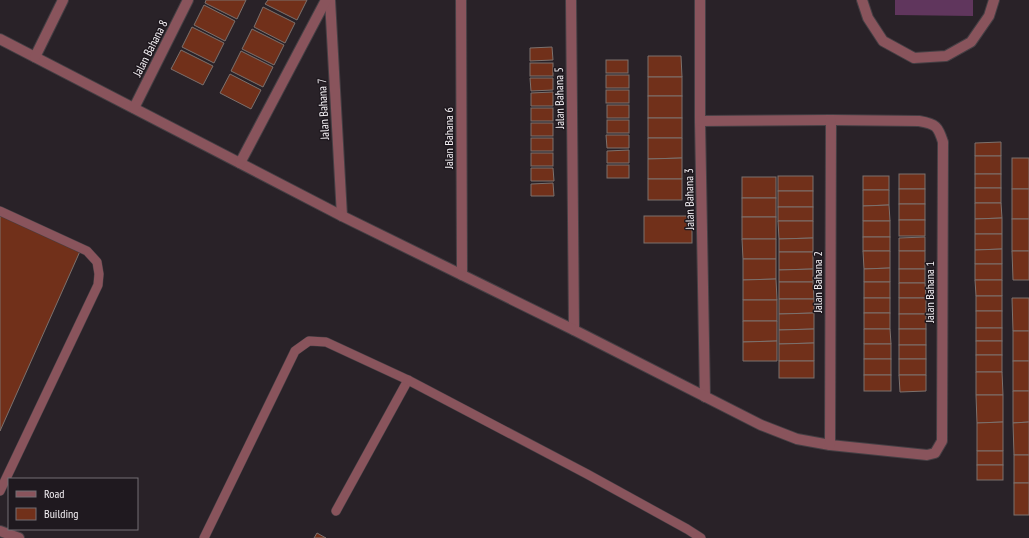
<svg xmlns="http://www.w3.org/2000/svg" width="1029" height="538" font-family="'PT Sans Narrow',sans-serif">
  <style>
    .green { fill: #60365d }
    .building { fill: #71301a; stroke: #7c716d }
    .lines { fill: none; stroke-linecap: round; stroke-linejoin: round }
    .service-casing { stroke: #453f44; stroke-width: 10 }
    .minor-casing { stroke: #453f44; stroke-width: 12 }
    .service { stroke: #89545c; stroke-width: 9 }
    .minor { stroke: #89545c; stroke-width: 10 }
    .labels { text-anchor: middle; dominant-baseline: central; stroke-width: 3; stroke-linejoin: round; paint-order: stroke }
    .street-label { font-size: 12px; fill: #f3eff3; stroke: #1f191f }
  </style>
  <rect width="100%" height="100%" fill="#292228"/>
  <!-- green -->
  <polygon class="green" points="895,0 973,0 973,16 895,15"/>
  <!-- building -->
  <g class="building">
    <polygon points="206,0 246,0 237,19 205,3"/>
    <polygon points="268,0 307,0 297,20 265,4"/>
    <polygon points="204,5 235,21 225,41 194,25"/>
    <polygon points="263,7 295,23 285,43 254,27"/>
    <polygon points="192,27 224,43 214,63 182,47"/>
    <polygon points="252,29 284,45 274,65 242,49"/>
    <polygon points="552,47 553,60 530,61 530,48"/>
    <polygon points="181,50 213,66 203,85 171,69"/>
    <polygon points="241,51 273,67 263,87 231,71"/>
    <polygon points="648,56 681,56 682,77 648,77"/>
    <rect x="606" y="60" width="22" height="13"/>
    <rect x="530" y="63" width="23" height="13"/>
    <polygon points="230,74 261,90 251,109 220,93"/>
    <rect x="606" y="75" width="23" height="13"/>
    <rect x="648" y="77" width="34" height="19"/>
    <polygon points="530,78 553,78 553,90 531,91"/>
    <rect x="606" y="90" width="23" height="13"/>
    <polygon points="553,92 553,106 531,106 531,93"/>
    <rect x="648" y="96" width="34" height="22"/>
    <rect x="607" y="105" width="22" height="13"/>
    <rect x="531" y="108" width="22" height="13"/>
    <rect x="648" y="118" width="34" height="20"/>
    <rect x="607" y="120" width="22" height="13"/>
    <rect x="531" y="123" width="22" height="13"/>
    <polygon points="606,135 629,135 629,148 607,148"/>
    <rect x="531" y="138" width="22" height="13"/>
    <polygon points="648,138 682,138 682,158 648,159"/>
    <polygon points="1001,142 1001,156 975,156 975,143"/>
    <polygon points="629,150 629,163 607,163 607,151"/>
    <rect x="531" y="153" width="22" height="13"/>
    <rect x="975" y="156" width="26" height="18"/>
    <polygon points="682,158 682,179 648,179 648,159"/>
    <rect x="1012" y="158" width="17" height="31"/>
    <rect x="607" y="165" width="22" height="13"/>
    <polygon points="531,168 553,168 554,181 531,181"/>
    <rect x="899" y="174" width="26" height="15"/>
    <rect x="975" y="174" width="26" height="14"/>
    <rect x="778" y="176" width="35" height="15"/>
    <rect x="863" y="176" width="26" height="14"/>
    <rect x="742" y="177" width="34" height="21"/>
    <rect x="648" y="179" width="34" height="21"/>
    <polygon points="553,183 554,196 531,196 531,184"/>
    <rect x="975" y="188" width="26" height="15"/>
    <rect x="899" y="189" width="26" height="15"/>
    <rect x="1012" y="189" width="17" height="30"/>
    <polygon points="863,190 889,190 889,205 863,206"/>
    <rect x="778" y="191" width="35" height="16"/>
    <rect x="742" y="198" width="34" height="19"/>
    <polygon points="975,203 1001,203 1002,218 975,219"/>
    <rect x="899" y="204" width="26" height="16"/>
    <polygon points="889,205 890,221 863,221 863,206"/>
    <rect x="778" y="207" width="35" height="14"/>
    <polygon points="0,212 81,249 0,431"/>
    <rect x="644" y="216" width="48" height="27"/>
    <rect x="742" y="217" width="34" height="22"/>
    <polygon points="1002,218 1002,234 975,234 975,219"/>
    <rect x="1012" y="219" width="17" height="32"/>
    <rect x="899" y="220" width="26" height="16"/>
    <polygon points="778,221 813,221 813,238 779,239"/>
    <rect x="863" y="221" width="27" height="16"/>
    <polygon points="975,234 1002,234 1002,249 975,250"/>
    <rect x="863" y="237" width="27" height="14"/>
    <polygon points="925,237 925,251 899,251 899,238"/>
    <polygon points="813,238 813,252 779,252 779,239"/>
    <polygon points="742,239 776,239 776,259 743,259"/>
    <polygon points="1002,249 1002,264 975,264 975,250"/>
    <polygon points="863,251 890,251 890,268 864,269"/>
    <rect x="899" y="251" width="26" height="18"/>
    <polygon points="1012,251 1029,251 1029,280 1013,280"/>
    <polygon points="779,252 813,252 813,269 779,270"/>
    <polygon points="743,259 776,259 776,279 743,280"/>
    <rect x="975" y="264" width="27" height="16"/>
    <polygon points="890,268 890,282 864,282 864,269"/>
    <polygon points="813,269 813,282 779,282 779,270"/>
    <rect x="899" y="269" width="26" height="14"/>
    <polygon points="776,279 777,300 743,300 743,280"/>
    <polygon points="975,280 1002,280 1002,296 976,296"/>
    <polygon points="779,282 813,282 814,299 779,299"/>
    <rect x="864" y="282" width="26" height="16"/>
    <polygon points="899,283 925,283 926,298 899,298"/>
    <rect x="976" y="296" width="26" height="15"/>
    <rect x="864" y="298" width="26" height="15"/>
    <rect x="899" y="298" width="27" height="16"/>
    <polygon points="1012,298 1029,298 1029,331 1013,331"/>
    <polygon points="779,299 814,299 814,313 779,314"/>
    <rect x="743" y="300" width="34" height="21"/>
    <rect x="976" y="311" width="26" height="17"/>
    <polygon points="814,313 814,329 779,330 779,314"/>
    <rect x="864" y="313" width="26" height="16"/>
    <rect x="899" y="314" width="27" height="15"/>
    <polygon points="743,321 777,321 777,341 743,342"/>
    <rect x="976" y="328" width="26" height="13"/>
    <polygon points="814,329 814,343 779,344 779,330"/>
    <polygon points="864,329 890,329 891,344 864,344"/>
    <rect x="899" y="329" width="27" height="16"/>
    <rect x="1013" y="331" width="16" height="30"/>
    <polygon points="777,341 777,361 743,361 743,342"/>
    <rect x="976" y="341" width="26" height="14"/>
    <polygon points="814,343 814,361 779,361 779,344"/>
    <rect x="864" y="344" width="27" height="15"/>
    <rect x="899" y="345" width="27" height="14"/>
    <rect x="976" y="355" width="26" height="17"/>
    <rect x="864" y="359" width="27" height="16"/>
    <rect x="899" y="359" width="27" height="16"/>
    <rect x="779" y="361" width="35" height="17"/>
    <rect x="1013" y="361" width="16" height="30"/>
    <polygon points="976,372 1002,372 1003,395 976,395"/>
    <rect x="864" y="375" width="27" height="16"/>
    <polygon points="899,375 926,375 926,391 900,392"/>
    <polygon points="1013,391 1029,391 1029,422 1013,423"/>
    <polygon points="976,395 1003,395 1003,422 977,423"/>
    <polygon points="1003,422 1003,451 977,451 977,423"/>
    <polygon points="1029,422 1029,455 1014,455 1013,423"/>
    <rect x="977" y="451" width="26" height="14"/>
    <rect x="1014" y="455" width="15" height="28"/>
    <rect x="977" y="465" width="26" height="15"/>
    <rect x="1014" y="483" width="15" height="32"/>
    <polygon points="317,533 326,538 314,538"/>
  </g>
  <g class="lines">
    <!-- service casing -->
    <g class="service-casing">
      <g id="service">
        <polyline points="0,211 87,251 97,262 99,274 98,285 0,491"/>
        <polyline points="336,511 408,380"/>
        <polyline points="204,538 295,351 309,341 326,342 408,380 587,474 687,529 701,538"/>
      </g>
    </g>
    <!-- minor casing -->
    <g class="minor-casing">
      <g id="minor">
        <polyline points="330,0 342,216"/>
        <polyline points="461,0 462,275"/>
        <polyline points="571,0 574,330"/>
        <polyline points="700,0 700,121 705,397"/>
        <polyline points="862,0 868,18 883,41 914,58 946,56 971,42 989,16 994,0"/>
        <path d="M0,39L342,216L574,330L761,425L797,439L830,445L927,455L935,453L942,441L943,142C938,126 936,124 919,121L831,120L700,121"/>
        <polyline points="35,57 63,0"/>
        <polyline points="134,108 188,0"/>
        <polyline points="240,163 326,0"/>
        <polyline points="830,445 831,120"/>
        <polyline points="0,531 19,538"/>
      </g>
    </g>
    <!-- service -->
    <use href="#service" class="service"/>
    <!-- minor -->
    <use href="#minor" class="minor"/>
  </g>
  <g class="labels">
    <!-- street labels -->
    <g class="street-label">
      <text transform="translate(150 48) rotate(-63)">Jalan Bahana 8</text>
      <text transform="translate(559 98) rotate(-91)">Jalan Bahana 5</text>
      <text transform="translate(323 109) rotate(-93)">Jalan Bahana 7</text>
      <text transform="translate(448 138) rotate(-90)">Jalan Bahana 6</text>
      <text transform="translate(689 199) rotate(-91)">Jalan Bahana 3</text>
      <text transform="translate(817 282) rotate(-90)">Jalan Bahana 2</text>
      <text transform="translate(929 292) rotate(-90)">Jalan Bahana 1</text>
    </g>
  </g>
  <!-- legend -->
  <rect x="8" y="478" width="130" height="52" fill="#1f191f" stroke="#746f74"/>
  <rect x="16" y="491" width="20" height="6" fill="#89545c" stroke="#746f74"/>
  <text x="44" y="498" font-size="12" fill="#f3eff3">Road</text>
  <rect x="16" y="508" width="20" height="12" fill="#71301a" stroke="#746f74"/>
  <text x="44" y="518" font-size="12" fill="#f3eff3">Building</text>
</svg>
